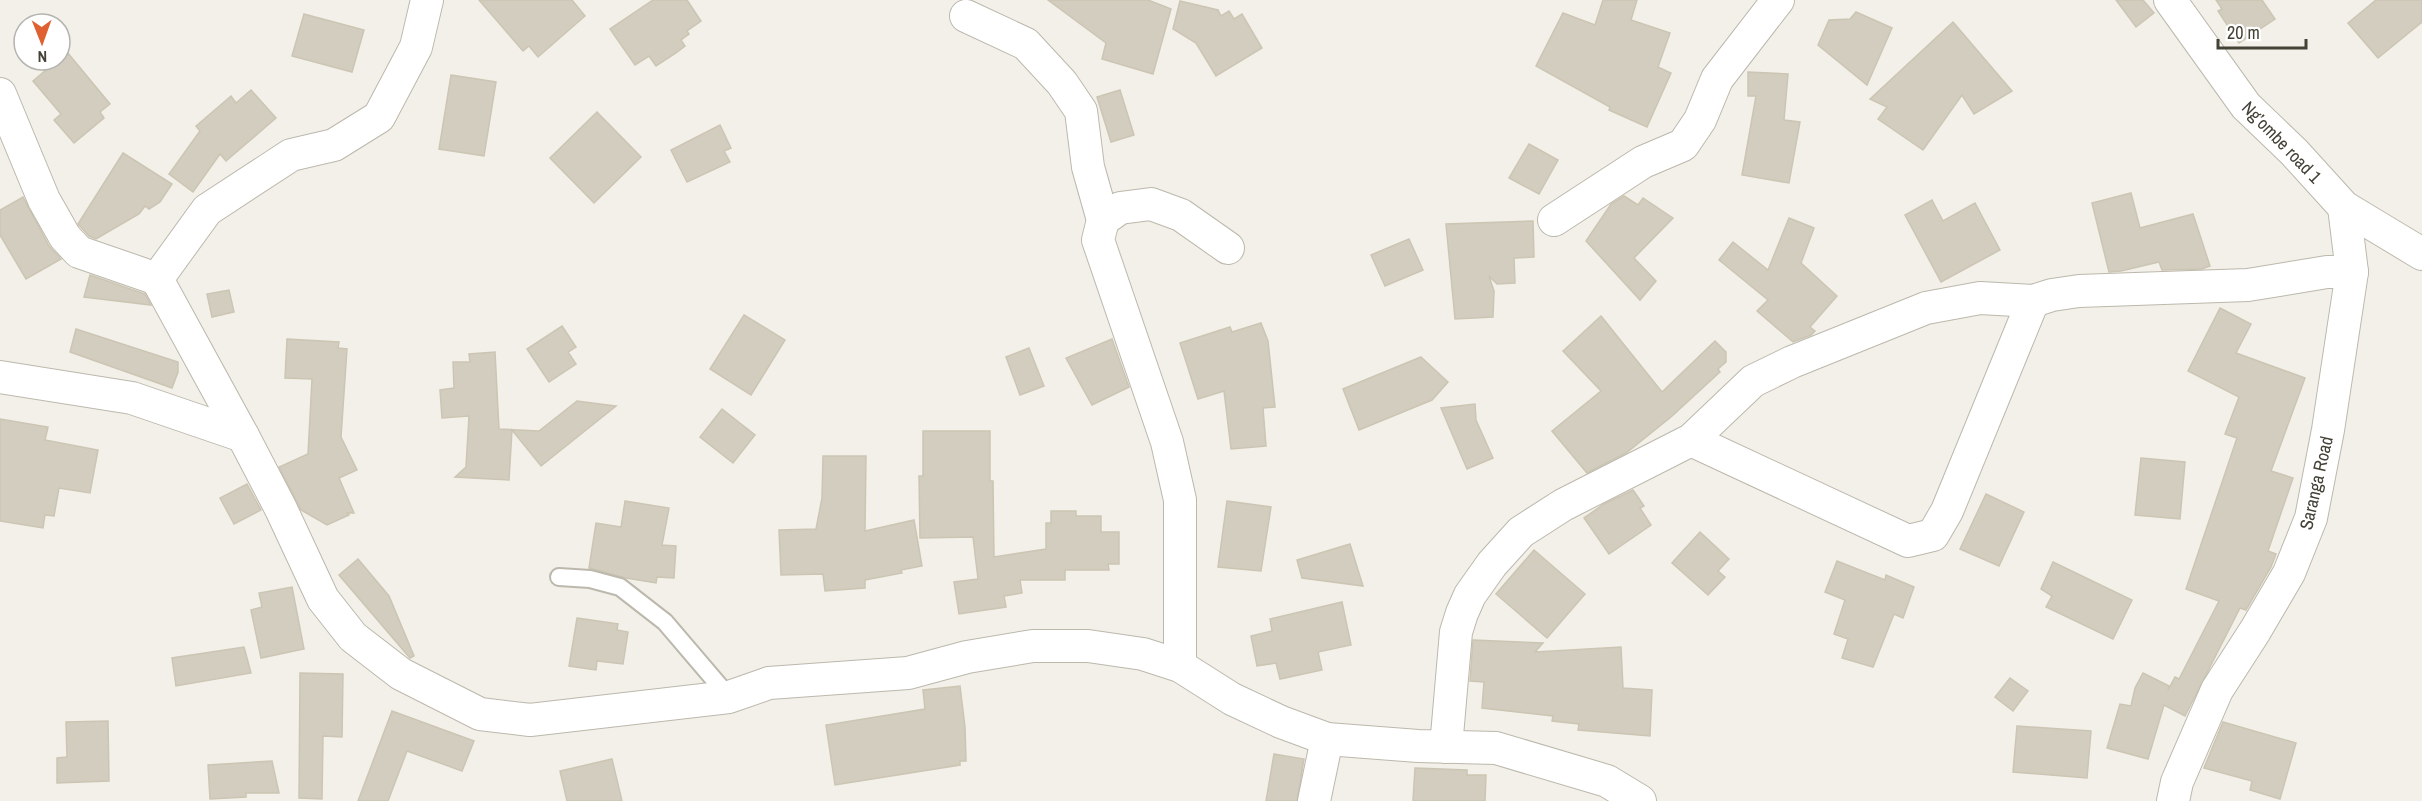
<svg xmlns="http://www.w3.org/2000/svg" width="2422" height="801" font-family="'Archivo Narrow',sans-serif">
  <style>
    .building { fill: #d2cdbf; stroke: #ccc5b3; stroke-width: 1.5 }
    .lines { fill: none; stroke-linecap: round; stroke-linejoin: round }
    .lane-casing { stroke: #bcb8ac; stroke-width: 20 }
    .street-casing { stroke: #bcb8ac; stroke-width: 34 }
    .lane { stroke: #fff; stroke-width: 16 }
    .street { stroke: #fff; stroke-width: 32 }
    .labels { text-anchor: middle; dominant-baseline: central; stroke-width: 4.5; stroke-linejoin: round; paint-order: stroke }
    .street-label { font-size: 18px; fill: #444137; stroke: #fff }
  </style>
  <rect width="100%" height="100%" fill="#f2f0e8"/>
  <!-- building -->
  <g class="building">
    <polygon points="479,0 572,0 585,16 538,57 529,46 523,51"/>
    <polygon points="653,0 687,0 701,21 687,31 689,34 681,40 685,46 676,53 656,66 649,56 635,65 610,29"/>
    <polygon points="1048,0 1148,0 1171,9 1153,74 1102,59 1106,43"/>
    <polygon points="1603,0 1637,0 1631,20 1670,33 1658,67 1671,73 1647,127 1609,110 1610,107 1536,66 1563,13 1595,25"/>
    <polygon points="2116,0 2143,0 2154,13 2136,27"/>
    <polygon points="2216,0 2262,0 2275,19 2239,43 2218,11 2222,9"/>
    <polygon points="2376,0 2422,0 2422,22 2378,58 2348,23"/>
    <polygon points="1180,1 1218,10 1221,16 1229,11 1234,19 1242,14 1262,48 1216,76 1196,43 1173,29"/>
    <polygon points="1856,12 1892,28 1867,85 1818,45 1829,20 1850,19"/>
    <polygon points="304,14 364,30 352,72 292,56"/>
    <polygon points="1953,22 2012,91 1974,114 1962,95 1923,150 1878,119 1887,107 1870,99"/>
    <polygon points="67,52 110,104 100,112 104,118 74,143 54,120 61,114 33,81"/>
    <polygon points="1748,72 1788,74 1784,120 1800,122 1789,183 1742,175 1756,96 1748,96"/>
    <polygon points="451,75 496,82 484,156 439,149"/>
    <polygon points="251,90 276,118 226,161 220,154 193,192 169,174 200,131 196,126 231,96 236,103"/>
    <polygon points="1120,90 1134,135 1111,142 1097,97"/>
    <polygon points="597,112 641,157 594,203 550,158"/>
    <polygon points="720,125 731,148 724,151 730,162 687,182 671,150"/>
    <polygon points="1529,144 1558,160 1539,194 1509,178"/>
    <polygon points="123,153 172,184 160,202 149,209 145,206 139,214 96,239 89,236 78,224"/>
    <polygon points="2131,193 2140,228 2193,214 2210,266 2202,269 2162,270 2159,262 2121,271 2109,272 2092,203"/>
    <polygon points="1624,196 1638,205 1643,198 1673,218 1634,258 1656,281 1640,300 1586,241 1611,204"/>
    <polygon points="23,197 49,246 61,259 26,279 0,235 0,210"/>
    <polygon points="1932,200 1943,221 1975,203 2000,250 1941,282 1905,215"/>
    <polygon points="1789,218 1814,228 1801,263 1837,296 1810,327 1815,331 1811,335 1793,342 1757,311 1768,300 1719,260 1733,242 1768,270"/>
    <polygon points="1533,221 1534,257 1514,258 1515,283 1497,284 1489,276 1494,291 1493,317 1455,319 1446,224"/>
    <polygon points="1409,239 1423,270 1385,286 1371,255"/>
    <polygon points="90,275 145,294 151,305 84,297"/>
    <polygon points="229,290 234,312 212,317 207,294"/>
    <polygon points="2220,308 2251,324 2236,353 2305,378 2271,471 2293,478 2268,551 2276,554 2271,567 2246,610 2240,608 2185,716 2164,705 2148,759 2107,748 2120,704 2131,706 2135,688 2143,673 2169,686 2168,690 2175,677 2179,679 2219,601 2186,589 2237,438 2225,434 2239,397 2188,371"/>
    <polygon points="744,315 785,340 751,395 710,369"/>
    <polygon points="1601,316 1662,392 1715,341 1726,352 1726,362 1718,369 1720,372 1671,417 1626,453 1587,473 1552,431 1601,391 1563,351"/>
    <polygon points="1261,323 1268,341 1275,407 1263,408 1266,446 1231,449 1224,391 1198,399 1180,343 1230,327 1232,332"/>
    <polygon points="562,326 576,347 568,352 576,364 549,382 527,349"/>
    <polygon points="76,329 178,362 178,372 172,388 70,352"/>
    <polygon points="287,339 339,342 338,348 347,349 341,437 357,470 339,478 354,513 347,513 349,515 327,525 301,510 279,467 308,454 312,379 285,378"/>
    <polygon points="1112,339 1129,387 1092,405 1066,358"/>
    <polygon points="1029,348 1044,386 1020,395 1006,357"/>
    <polygon points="495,352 499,429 539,431 577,401 616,406 541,466 512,430 509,480 455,477 466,467 469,416 442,418 440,390 454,388 453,362 470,362 469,354"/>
    <polygon points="1421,357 1448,382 1432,400 1359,430 1343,389"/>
    <polygon points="1475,404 1476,420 1493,458 1467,469 1441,408"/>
    <polygon points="722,409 755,435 733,463 700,437"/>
    <polygon points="0,419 48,427 45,440 98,450 90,493 59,488 54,516 45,515 43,528 0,521"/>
    <polygon points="923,431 990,431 990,481 993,481 994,557 1046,549 1046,523 1051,523 1051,511 1076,511 1076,516 1101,516 1101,532 1119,532 1119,564 1108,564 1109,570 1065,570 1065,580 1020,580 1022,593 1004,596 1006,607 959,614 954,582 978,579 973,537 920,538 919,476 923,476"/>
    <polygon points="823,456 866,456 865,531 914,520 922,566 901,570 902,573 865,580 865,588 825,591 823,574 781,575 779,530 816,529 822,498"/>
    <polygon points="2141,458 2185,462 2180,519 2135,515"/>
    <polygon points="247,484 261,510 234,524 220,498"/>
    <polygon points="1633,490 1644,506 1640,508 1651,525 1609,554 1584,518 1604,504"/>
    <polygon points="1986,494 2024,512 1999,566 1960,549"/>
    <polygon points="625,501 669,508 662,545 676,546 674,578 657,577 656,583 626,578 589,568 596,523 621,527"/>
    <polygon points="1227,501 1271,507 1261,571 1218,567"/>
    <polygon points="1700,532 1729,559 1718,571 1725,577 1708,595 1672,563"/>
    <polygon points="1350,544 1363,586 1302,578 1297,560"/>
    <polygon points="1534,550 1585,594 1547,638 1496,594"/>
    <polygon points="358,559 389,596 414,656 410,658 339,575"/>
    <polygon points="1837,561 1885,580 1886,575 1914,587 1903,618 1894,614 1873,667 1842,658 1848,639 1834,634 1845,600 1825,592"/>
    <polygon points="2053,562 2132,600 2113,639 2046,607 2052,596 2041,589"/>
    <polygon points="292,587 304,649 261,658 251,610 262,607 259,593"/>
    <polygon points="1342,602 1351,645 1318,652 1322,670 1280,679 1276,663 1257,666 1251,636 1272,631 1270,619"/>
    <polygon points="577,618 618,624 617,630 628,632 623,664 597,661 596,670 569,666"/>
    <polygon points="1473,640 1543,643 1535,652 1621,647 1623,688 1652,690 1650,736 1578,730 1579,724 1552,721 1553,716 1482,708 1484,682 1470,681"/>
    <polygon points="244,647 251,673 176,686 172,658"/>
    <polygon points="300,673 343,674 342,737 323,736 322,799 299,798"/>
    <polygon points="2010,678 2028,691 2013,711 1995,697"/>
    <polygon points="960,686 965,727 966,761 960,761 960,765 835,785 826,725 925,709 923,690"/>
    <polygon points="392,711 474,741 462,771 407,751 388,801 358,801"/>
    <polygon points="108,721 109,781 57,783 57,758 67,757 66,722"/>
    <polygon points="2223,722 2296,743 2280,799 2250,790 2252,781 2204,768"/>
    <polygon points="2017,726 2091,731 2087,778 2013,772"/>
    <polygon points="1274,754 1304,759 1297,801 1266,801"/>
    <polygon points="612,759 622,801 567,801 560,771"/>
    <polygon points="272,761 279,793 246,793 246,797 210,799 208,765"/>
    <polygon points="1415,768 1467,770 1467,775 1486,775 1485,801 1413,801"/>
  </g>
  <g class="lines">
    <!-- lane casing -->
    <g class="lane-casing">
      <polyline id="lane" points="559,577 590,579 620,587 665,622 729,697"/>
    </g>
    <!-- street casing -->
    <g class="street-casing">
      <g id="street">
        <polyline points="427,0 416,47 379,117 334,145 291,155 207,210 157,279 243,436 281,509 323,599 353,637 401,674 480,714 530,720 729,697 769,683 908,673 967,657 1033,646 1088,646 1143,654 1180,666 1232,699 1281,722 1327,739 1418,746 1496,748 1607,781 1640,801"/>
        <polyline points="2170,0 2246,106 2294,152 2344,207 2422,254"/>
        <polyline points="966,16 1026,44 1062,83 1081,111 1088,167 1103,220"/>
        <polyline points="0,94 44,200 65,237 79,252 157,279"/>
        <polyline points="1554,220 1643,162 1683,145 1700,120 1717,79 1778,0"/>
        <polyline points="0,377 132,398 243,436"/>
        <polyline points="1691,440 1908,541 1933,535 1947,511 2033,301 2052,295 2079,291 2248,285 2327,272 2352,272"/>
        <polyline points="1180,666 1180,500 1167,442 1098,240 1103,220 1120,208 1151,204 1181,215 1228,248"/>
        <polyline points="1446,747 1456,632 1462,613 1470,595 1492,564 1521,532 1563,505 1691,440 1753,381 1792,362 1926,308 1980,298 2033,301"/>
        <polyline points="1314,801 1327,739"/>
        <polyline points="2173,801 2177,782 2217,690 2255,631 2289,573 2311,518 2328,430 2352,272 2344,207"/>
      </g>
    </g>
    <!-- lane -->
    <use href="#lane" class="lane"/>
    <!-- street -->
    <use href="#street" class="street"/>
  </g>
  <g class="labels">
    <!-- street labels -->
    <g class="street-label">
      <text transform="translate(2282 142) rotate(46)">Ng’ombe road 1</text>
      <text transform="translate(2316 483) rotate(-77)">Saranga Road</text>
    </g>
  </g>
  <!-- north arrow -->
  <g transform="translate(42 42) rotate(179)"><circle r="28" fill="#ffffff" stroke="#b4b3af" stroke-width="1.5"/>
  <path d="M0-4.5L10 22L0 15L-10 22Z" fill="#df6031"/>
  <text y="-9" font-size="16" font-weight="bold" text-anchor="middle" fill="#444137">N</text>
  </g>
  <!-- scale -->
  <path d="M2218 39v9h88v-9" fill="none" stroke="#444137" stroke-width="3"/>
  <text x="2227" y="39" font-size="18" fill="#444137" stroke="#ffffff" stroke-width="4.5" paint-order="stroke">20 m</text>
</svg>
